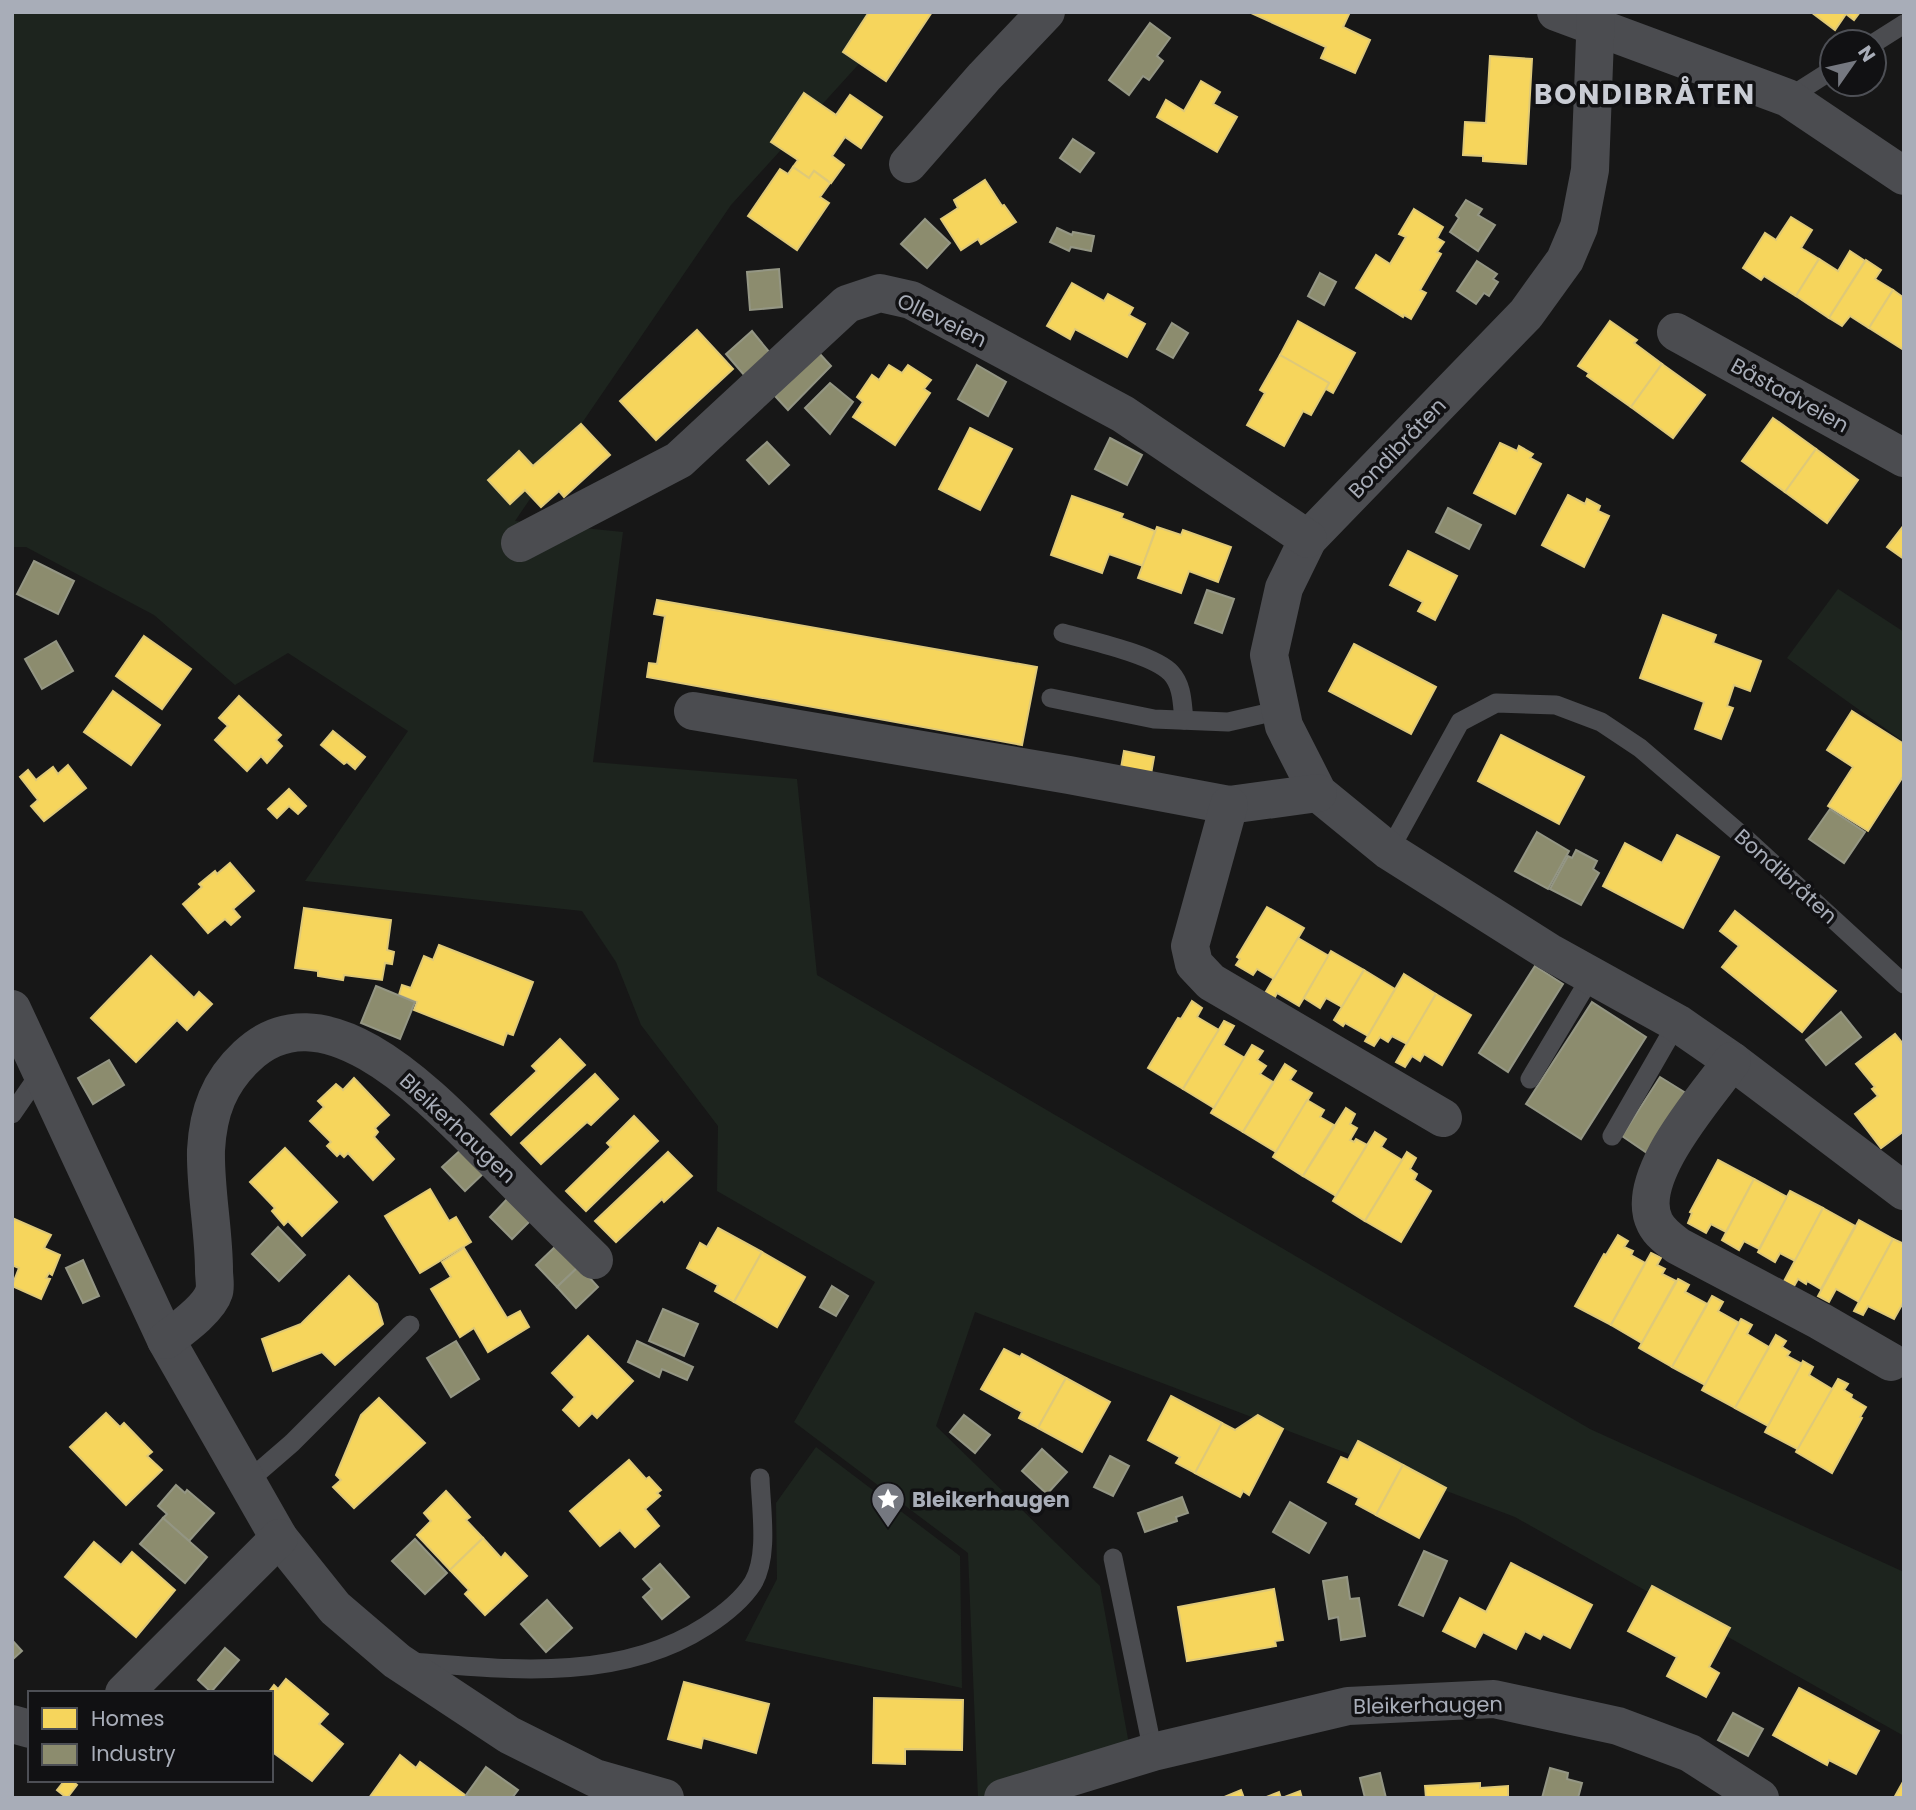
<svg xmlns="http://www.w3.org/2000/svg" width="1916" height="1810" font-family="Poppins,sans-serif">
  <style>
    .green { fill: #1d241e }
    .homes { fill: #f6d55c; stroke: #dfc978; stroke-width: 2 }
    .industry { fill: #8c8c6e; stroke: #949684; stroke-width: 2 }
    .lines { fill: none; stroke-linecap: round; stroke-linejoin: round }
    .service { stroke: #4b4c50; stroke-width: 19 }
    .minor { stroke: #4b4c50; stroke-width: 38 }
    .labels { text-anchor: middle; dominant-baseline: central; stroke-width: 7; stroke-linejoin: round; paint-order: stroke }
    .street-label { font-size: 21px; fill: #a8adb8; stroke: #111113 }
    .poi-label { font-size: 21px; font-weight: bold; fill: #a8adb8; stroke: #111113; text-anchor: start }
    .district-label { font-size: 28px; font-weight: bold; letter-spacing: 2px; fill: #c9ccd4; stroke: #111113 }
  </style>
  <rect width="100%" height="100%" fill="#171717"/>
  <!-- green -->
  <g class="green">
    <polygon points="12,12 906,12 731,205 515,521 623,532 593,762 797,779 817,975 1590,1429 1904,1572 1904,1736 1515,1517 975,1312 936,1426 1100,1586 1131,1755 985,1798 978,1798 968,1553 794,1422 875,1282 717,1191 718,1126 641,1025 616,962 582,911 305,881 408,731 288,653 235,685 154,615 26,547 12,547"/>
    <polygon points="1838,589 1904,632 1904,742 1787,658"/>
    <polygon points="816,1447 960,1556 962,1688 745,1641 777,1579 776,1503"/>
  </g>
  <!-- homes -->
  <g class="homes">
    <polygon points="869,12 932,12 886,81 843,52"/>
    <polygon points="1249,12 1350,12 1343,27 1370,40 1355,73 1321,58 1326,47"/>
    <polygon points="1811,12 1860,12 1854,20 1846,14 1835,30"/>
    <polygon points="1490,56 1532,59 1526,164 1483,161 1483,156 1463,155 1465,122 1486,123"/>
    <polygon points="1201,81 1220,92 1213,104 1237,117 1217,152 1157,117 1166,100 1184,111"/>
    <polygon points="804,93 836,115 850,95 882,117 861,148 845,137 832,156 844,165 831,183 814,171 809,178 793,167 798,160 771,142"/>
    <polygon points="793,167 809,178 814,171 830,183 820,197 829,203 797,250 748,216 780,169 788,174"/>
    <polygon points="985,180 1002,206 1004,205 1016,222 981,244 978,239 961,250 941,219 958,208 954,200"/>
    <polygon points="1414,209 1443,227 1437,238 1444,242 1437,252 1441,254 1420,290 1426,293 1411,319 1404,315 1403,317 1356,288 1376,255 1390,264 1406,237 1399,234"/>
    <polygon points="1791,217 1812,230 1801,248 1819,259 1796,296 1764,276 1761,280 1743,268 1765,233 1776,240"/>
    <polygon points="1850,251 1865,261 1829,318 1796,296 1819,259 1838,271"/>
    <polygon points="1866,260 1881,270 1875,279 1893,290 1869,328 1850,316 1842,326 1829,318"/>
    <polygon points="1072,283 1104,301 1108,294 1133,308 1129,315 1145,324 1127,357 1075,329 1070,339 1047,326"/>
    <polygon points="1893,290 1904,298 1904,346 1902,349 1869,328"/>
    <polygon points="1298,321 1355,353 1333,393 1326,389 1329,383 1280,355"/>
    <polygon points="1610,321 1637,340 1634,343 1662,364 1631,407 1587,376 1589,373 1578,366"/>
    <polygon points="697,330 733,369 656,440 620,401"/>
    <polygon points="1280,355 1329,383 1311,415 1303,411 1284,446 1247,425 1265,393 1260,390"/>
    <polygon points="1662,364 1705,395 1673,438 1631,407"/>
    <polygon points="889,365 902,373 908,365 931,380 924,389 930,393 895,445 853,417 863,402 857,397 872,375 879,380"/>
    <polygon points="1773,418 1816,449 1785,492 1742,461"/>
    <polygon points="581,424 610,455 564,497 559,491 541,507 525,490 510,504 488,480 519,451 533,466"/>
    <polygon points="970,428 1012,449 980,510 939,489"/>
    <polygon points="1500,443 1517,451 1519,446 1533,454 1530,458 1541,464 1515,514 1474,493"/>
    <polygon points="1816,449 1858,480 1827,523 1785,492"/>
    <polygon points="1568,495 1585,504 1587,499 1600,506 1598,511 1609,516 1584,567 1542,545"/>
    <polygon points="1072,496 1123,514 1121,518 1155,531 1143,566 1109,554 1102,573 1051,555"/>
    <polygon points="1904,525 1904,559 1887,547"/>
    <polygon points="1157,527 1181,535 1183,530 1231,547 1218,582 1189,571 1181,593 1138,578"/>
    <polygon points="1408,551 1457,576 1435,620 1418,611 1423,602 1390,585"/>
    <polygon points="657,600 1037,667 1022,745 647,677 649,663 657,664 665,616 654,614"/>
    <polygon points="1663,615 1716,635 1713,643 1761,661 1750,691 1734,685 1727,706 1733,708 1721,739 1695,729 1704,702 1640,678"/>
    <polygon points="144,636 191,669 162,709 116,676"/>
    <polygon points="1354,644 1436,687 1411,734 1329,691"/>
    <polygon points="113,691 160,725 131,765 84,732"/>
    <polygon points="239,696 281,735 276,740 282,746 267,763 261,756 247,771 215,740 228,726 219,718"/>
    <polygon points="1852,711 1904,744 1904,775 1868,831 1828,806 1853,767 1827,750"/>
    <polygon points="333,731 365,757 355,769 347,762 344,764 321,745"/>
    <polygon points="1501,735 1584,777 1559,824 1478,781"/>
    <polygon points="1124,751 1154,757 1151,774 1121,768"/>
    <polygon points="68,765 86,788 44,821 31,806 38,800 20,777 28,770 36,780 53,767 58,774"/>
    <polygon points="289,789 306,806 298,814 289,806 277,818 268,809"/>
    <polygon points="1677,835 1719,857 1683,928 1603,886 1625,843 1662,863"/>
    <polygon points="230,863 254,891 233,909 240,917 231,925 225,919 208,933 183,904 202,887 199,884 215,871 217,874"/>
    <polygon points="1267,907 1304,928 1274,979 1257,969 1253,975 1236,965 1240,959 1237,957"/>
    <polygon points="304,908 391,920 387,950 394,952 392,964 385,963 382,980 344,975 343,980 318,976 318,971 295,968"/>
    <polygon points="1735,911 1836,991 1802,1032 1722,967 1739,946 1720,931"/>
    <polygon points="1298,938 1329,956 1299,1006 1277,993 1272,1003 1262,998"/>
    <polygon points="439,945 533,982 513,1035 507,1033 503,1045 414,1010 417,1002 399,995 402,985 411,988 424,956 433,960"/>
    <polygon points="1331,951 1364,970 1342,1007 1326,998 1320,1008 1304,998"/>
    <polygon points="151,956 194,998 199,992 212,1004 187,1030 177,1020 136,1062 91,1018"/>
    <polygon points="1364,970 1395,989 1368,1036 1345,1023 1343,1026 1334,1020"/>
    <polygon points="1404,974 1436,994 1407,1044 1392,1036 1388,1042 1380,1037 1374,1046 1365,1041"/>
    <polygon points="1436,994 1471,1015 1442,1065 1424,1054 1420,1061 1412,1056 1405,1067 1396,1062"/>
    <polygon points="1192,1001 1202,1008 1197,1017 1219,1030 1183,1089 1148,1068 1178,1018 1181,1019"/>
    <polygon points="1224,1021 1234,1026 1223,1045 1245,1058 1214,1108 1183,1089"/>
    <polygon points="1895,1034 1904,1045 1904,1131 1881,1148 1855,1114 1878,1096 1872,1089 1875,1087 1856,1064"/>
    <polygon points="560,1039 585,1065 511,1135 491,1114 537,1071 532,1066"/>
    <polygon points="1252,1045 1263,1051 1257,1060 1266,1066 1260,1074 1273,1082 1243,1132 1211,1113"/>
    <polygon points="1285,1064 1296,1071 1290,1080 1312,1093 1276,1152 1243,1132"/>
    <polygon points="595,1074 618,1099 591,1125 587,1122 541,1164 521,1143"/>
    <polygon points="354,1078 389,1115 375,1128 378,1132 374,1137 394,1159 373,1180 348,1153 344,1157 340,1153 337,1156 327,1146 331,1142 310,1121 324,1107 318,1101 336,1084 343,1090"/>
    <polygon points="1307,1100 1324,1110 1320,1117 1334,1125 1303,1176 1273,1157"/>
    <polygon points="1346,1108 1355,1114 1350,1124 1357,1128 1350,1140 1354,1142 1356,1139 1367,1145 1336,1196 1303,1176"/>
    <polygon points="634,1116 658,1141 586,1211 566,1191 611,1147 607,1143"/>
    <polygon points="1375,1132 1386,1139 1381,1147 1402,1160 1365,1221 1333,1201"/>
    <polygon points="285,1148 337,1202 302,1236 288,1221 284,1225 272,1211 275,1208 250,1182"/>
    <polygon points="668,1152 692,1176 664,1202 662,1199 616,1242 595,1221"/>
    <polygon points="1407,1152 1416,1158 1410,1169 1417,1174 1414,1180 1431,1191 1401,1242 1365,1221"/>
    <polygon points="1718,1160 1754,1179 1726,1232 1711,1224 1706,1233 1688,1223 1692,1213 1690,1212"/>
    <polygon points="1754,1179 1787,1197 1759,1249 1744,1241 1739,1250 1722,1240"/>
    <polygon points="430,1189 449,1221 456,1217 471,1242 420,1273 385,1216"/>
    <polygon points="1790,1191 1823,1208 1795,1261 1780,1253 1775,1262 1758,1252"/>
    <polygon points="1823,1208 1855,1226 1821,1289 1807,1281 1806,1284 1798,1279 1793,1288 1783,1283"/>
    <polygon points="12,1218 51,1235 44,1248 60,1255 52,1275 49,1273 46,1278 50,1279 41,1299 12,1286 19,1268 12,1265"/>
    <polygon points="1859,1220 1893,1239 1859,1302 1836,1289 1829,1302 1818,1296"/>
    <polygon points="718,1228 762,1252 734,1302 715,1291 718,1285 687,1268 700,1243 707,1247"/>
    <polygon points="1618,1235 1628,1241 1624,1247 1633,1251 1631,1255 1645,1263 1611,1325 1575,1306 1604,1254 1606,1255"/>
    <polygon points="1893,1239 1904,1244 1904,1301 1894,1319 1868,1306 1863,1315 1854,1311"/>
    <polygon points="464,1248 507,1318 520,1311 529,1327 488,1352 474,1328 460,1337 431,1289 451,1277 442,1262"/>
    <polygon points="762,1252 805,1277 777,1327 734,1302"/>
    <polygon points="1651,1253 1661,1258 1657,1265 1665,1269 1662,1274 1676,1281 1642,1343 1611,1325"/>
    <polygon points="349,1276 377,1304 383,1324 335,1365 322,1352 273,1371 262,1339 301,1324"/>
    <polygon points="1678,1279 1689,1285 1685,1292 1707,1304 1672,1367 1639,1348"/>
    <polygon points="1712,1296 1723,1302 1718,1311 1739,1323 1705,1385 1672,1367"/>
    <polygon points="1741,1319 1752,1325 1747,1334 1769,1347 1735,1408 1702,1390"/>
    <polygon points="1776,1335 1786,1341 1782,1347 1790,1352 1787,1356 1802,1364 1768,1426 1735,1408"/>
    <polygon points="588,1336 633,1381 597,1418 592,1413 579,1426 563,1410 575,1397 552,1373"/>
    <polygon points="1004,1349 1020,1357 1022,1354 1066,1378 1038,1428 1019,1418 1022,1412 981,1389"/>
    <polygon points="1803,1361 1813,1367 1809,1375 1832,1389 1799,1450 1765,1432"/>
    <polygon points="1066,1378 1110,1402 1082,1452 1038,1428"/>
    <polygon points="1838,1379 1848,1384 1844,1390 1852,1395 1851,1398 1866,1407 1860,1417 1862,1418 1832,1473 1796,1452"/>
    <polygon points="1171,1396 1222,1423 1195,1473 1176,1463 1180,1457 1148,1440"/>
    <polygon points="379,1398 425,1443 354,1508 333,1487 341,1480 336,1475 361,1415"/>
    <polygon points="106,1413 120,1427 124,1423 152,1452 147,1456 162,1470 126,1505 70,1447"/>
    <polygon points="1258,1415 1283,1429 1249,1495 1243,1491 1240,1497 1195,1473 1222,1423 1235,1430"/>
    <polygon points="1358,1441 1403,1465 1376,1515 1356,1504 1359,1498 1328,1482 1341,1457 1348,1460"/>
    <polygon points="629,1460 646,1479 649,1477 661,1490 657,1493 660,1496 645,1509 659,1526 635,1547 620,1530 600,1546 570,1511"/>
    <polygon points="1403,1465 1446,1488 1419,1538 1376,1515"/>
    <polygon points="446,1491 470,1517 466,1520 483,1538 450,1570 417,1535 431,1521 424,1513"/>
    <polygon points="483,1538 501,1558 505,1553 527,1576 485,1615 465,1594 469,1590 450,1570"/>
    <polygon points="94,1542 121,1565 132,1552 175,1590 136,1637 65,1577"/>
    <polygon points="1511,1563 1592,1605 1570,1648 1543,1634 1540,1639 1525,1631 1516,1649 1483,1632 1475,1647 1443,1631 1460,1598 1486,1612"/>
    <polygon points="1652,1586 1730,1628 1709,1667 1719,1673 1706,1697 1667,1676 1677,1657 1628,1631"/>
    <polygon points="1274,1589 1283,1640 1275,1641 1276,1646 1187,1661 1178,1607"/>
    <polygon points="286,1679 328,1714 319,1724 343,1744 312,1781 271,1751 271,1693 268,1693 274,1685 278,1689"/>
    <polygon points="684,1682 769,1704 756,1753 703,1738 701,1748 668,1739"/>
    <polygon points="1799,1688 1879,1731 1856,1774 1829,1760 1827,1765 1773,1735"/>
    <polygon points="874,1698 963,1700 962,1750 905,1749 905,1764 873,1763"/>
    <polygon points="400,1755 416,1768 420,1762 469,1798 369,1798"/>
    <polygon points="65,1780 71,1780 77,1785 67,1798 57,1790"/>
    <polygon points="1904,1780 1904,1798 1894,1798"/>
    <polygon points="1480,1783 1480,1788 1508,1786 1508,1798 1426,1798 1425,1786"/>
    <polygon points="1241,1790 1244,1798 1222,1798"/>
    <polygon points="1300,1791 1302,1798 1282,1798"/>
    <polygon points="1279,1792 1281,1798 1264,1798"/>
  </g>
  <!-- industry -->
  <g class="industry">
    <polygon points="1150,23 1170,38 1157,56 1163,61 1149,80 1143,76 1129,95 1109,80"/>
    <polygon points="1073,139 1094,153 1080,172 1060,158"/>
    <polygon points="1466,200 1482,209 1478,215 1495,225 1478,251 1450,232 1459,218 1456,215"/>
    <polygon points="925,219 950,243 927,268 901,244"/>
    <polygon points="1057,228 1072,235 1073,232 1094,236 1091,251 1071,247 1069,251 1050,242"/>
    <polygon points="1477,261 1497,274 1493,279 1498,282 1489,296 1484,293 1476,304 1457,291"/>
    <polygon points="779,269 782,307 750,310 747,272"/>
    <polygon points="1320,273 1336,282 1324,305 1308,296"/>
    <polygon points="1172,323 1188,333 1173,358 1157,349"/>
    <polygon points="752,331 770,353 745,376 726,354"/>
    <polygon points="819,353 831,366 788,410 775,396"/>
    <polygon points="977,365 1006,382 988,416 958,399"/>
    <polygon points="830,383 853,402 830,434 805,408"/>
    <polygon points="1110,438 1142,455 1127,485 1095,469"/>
    <polygon points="767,442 789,465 769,484 747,460"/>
    <polygon points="1448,508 1481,525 1469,549 1436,532"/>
    <polygon points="34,561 74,581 58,614 17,594"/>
    <polygon points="1207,590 1234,599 1222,633 1195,623"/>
    <polygon points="56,641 73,671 42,689 25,659"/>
    <polygon points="1830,809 1865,832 1844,863 1809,839"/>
    <polygon points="1537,832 1569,851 1548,889 1515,871"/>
    <polygon points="1576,850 1597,861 1593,869 1599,873 1581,905 1550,889 1568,856 1572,858"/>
    <polygon points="1535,966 1563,984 1508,1072 1479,1053"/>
    <polygon points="376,986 415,1002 400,1039 361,1023"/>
    <polygon points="1592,1002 1646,1037 1581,1139 1526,1104"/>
    <polygon points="1841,1012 1861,1037 1826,1065 1806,1040"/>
    <polygon points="109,1060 124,1085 93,1104 78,1078"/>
    <polygon points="1660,1077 1689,1095 1650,1155 1622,1136"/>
    <polygon points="464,1147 486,1171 465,1191 442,1167"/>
    <polygon points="510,1196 533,1218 512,1239 490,1217"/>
    <polygon points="278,1227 305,1255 279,1281 252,1254"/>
    <polygon points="558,1244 579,1266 557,1287 536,1265"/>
    <polygon points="83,1260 99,1296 83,1303 66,1268"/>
    <polygon points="579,1266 598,1287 576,1308 557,1287"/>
    <polygon points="832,1286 848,1296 836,1316 820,1307"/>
    <polygon points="663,1309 698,1324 684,1356 649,1341"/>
    <polygon points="456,1341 479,1379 451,1397 427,1358"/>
    <polygon points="637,1341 693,1367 687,1380 662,1369 659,1377 628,1362"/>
    <polygon points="964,1415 990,1435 975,1453 950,1432"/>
    <polygon points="1042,1449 1067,1472 1047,1494 1022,1471"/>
    <polygon points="1110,1456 1129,1466 1113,1496 1094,1487"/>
    <polygon points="176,1485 185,1493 187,1490 214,1513 189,1541 163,1518 167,1514 158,1506"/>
    <polygon points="1182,1497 1188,1513 1176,1517 1177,1521 1145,1532 1138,1513"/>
    <polygon points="1290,1502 1326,1523 1309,1553 1273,1532"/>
    <polygon points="163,1518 207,1557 185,1583 140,1544"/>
    <polygon points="415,1539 447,1573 425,1594 392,1561"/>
    <polygon points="1424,1551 1447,1561 1423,1616 1399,1605"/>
    <polygon points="660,1564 689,1597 662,1619 643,1597 652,1589 643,1579"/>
    <polygon points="1347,1577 1350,1599 1359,1598 1365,1636 1341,1640 1338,1617 1329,1619 1323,1581"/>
    <polygon points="547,1600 572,1628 546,1652 521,1624"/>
    <polygon points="12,1640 22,1651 12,1660"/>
    <polygon points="225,1648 239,1660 211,1692 198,1680"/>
    <polygon points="1733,1713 1763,1729 1748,1756 1718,1740"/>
    <polygon points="486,1767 518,1790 512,1798 469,1798 466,1795"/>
    <polygon points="1550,1768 1568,1773 1567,1779 1582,1783 1578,1798 1542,1798"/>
    <polygon points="1380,1773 1386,1798 1365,1798 1360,1778"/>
  </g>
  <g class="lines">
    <!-- service -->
    <g class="service">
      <polyline points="1874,43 1904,24"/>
      <polyline points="1788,98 1832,70"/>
      <path d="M1063,633C1090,641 1153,654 1171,673C1183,686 1182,704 1184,720"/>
      <polyline points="1051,698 1154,719 1228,722 1281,710"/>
      <polyline points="1389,851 1460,722 1496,703 1556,705 1601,722 1640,748 1745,838 1904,984"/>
      <polyline points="1530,1079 1592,975"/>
      <polyline points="12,1114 41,1072"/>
      <polyline points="1612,1136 1677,1023"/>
      <polyline points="247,1482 292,1443 410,1325"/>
      <polyline points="1113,1558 1153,1752"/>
      <path d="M412,1662C510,1670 620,1682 706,1626C723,1615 742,1600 753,1583C769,1556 761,1509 760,1478"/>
    </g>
    <!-- minor -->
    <g class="minor">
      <polyline points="1556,12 1788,98 1904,176"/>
      <polyline points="1596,12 1590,170 1579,227 1565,260 1526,314 1308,539 1284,588 1269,655 1284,726 1318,793 1389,851 1549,952 1677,1023 1732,1061 1904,1191"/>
      <polyline points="908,164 984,77 1046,12"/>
      <polyline points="1676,332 1904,458"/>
      <polyline points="520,543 679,460 847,304 880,293 911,300 1123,414 1308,539"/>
      <polyline points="693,711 1069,775 1229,805 1318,793"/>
      <polyline points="1229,805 1190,946 1194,964 1211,982 1443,1118"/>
      <polyline points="12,1009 166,1340 279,1538 335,1608 397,1661 509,1735 595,1778 665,1798"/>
      <path d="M1732,1061C1707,1096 1632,1178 1655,1223C1660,1233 1670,1240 1678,1246L1820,1321L1891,1362"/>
      <path d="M166,1340C179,1330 209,1309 214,1292C216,1287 214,1277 214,1271C214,1231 205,1189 206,1150C208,1112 219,1082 247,1056C327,980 439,1106 493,1159C526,1193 560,1227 594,1260"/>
      <polyline points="124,1693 279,1538"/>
      <polyline points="12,1724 30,1729"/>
      <polyline points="1003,1798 1153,1752 1348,1706 1494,1699 1618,1726 1690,1753 1760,1798"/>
    </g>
  </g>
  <!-- icons -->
  <defs>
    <g id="sight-pin" transform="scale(1.75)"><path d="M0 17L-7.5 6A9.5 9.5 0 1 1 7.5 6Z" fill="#757880" stroke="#111113"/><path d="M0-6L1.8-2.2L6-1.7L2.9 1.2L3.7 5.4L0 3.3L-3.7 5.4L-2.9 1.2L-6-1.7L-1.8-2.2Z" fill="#fff"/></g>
  </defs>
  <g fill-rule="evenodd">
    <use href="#sight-pin" x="888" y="1499"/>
  </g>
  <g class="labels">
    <!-- street labels -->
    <g class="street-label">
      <text transform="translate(942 320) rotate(26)">Olleveien</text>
      <text transform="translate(1790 395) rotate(29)">Båstadveien</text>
      <text transform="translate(1397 448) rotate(-46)">Bondibråten</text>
      <text transform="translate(1786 876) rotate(42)">Bondibråten</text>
      <text transform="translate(458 1128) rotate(43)">Bleikerhaugen</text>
      <text transform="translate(1428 1705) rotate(-1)">Bleikerhaugen</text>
    </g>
    <!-- poi labels -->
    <g class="poi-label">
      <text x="912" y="1499">Bleikerhaugen</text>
    </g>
    <!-- district labels -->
    <g class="district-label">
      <text x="1645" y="94">BONDIBRÅTEN</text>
    </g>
  </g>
  <!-- border -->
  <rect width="1916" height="1810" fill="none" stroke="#a8adb8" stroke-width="28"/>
  <!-- legend -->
  <rect x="28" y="1691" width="245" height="91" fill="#111113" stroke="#4d4f55" stroke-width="2"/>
  <rect x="42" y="1708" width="35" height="21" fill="#f6d55c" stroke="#4d4f55" stroke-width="2"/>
  <text x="91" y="1726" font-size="21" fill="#a8adb8">Homes</text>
  <rect x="42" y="1744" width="35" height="21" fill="#8c8c6e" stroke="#4d4f55" stroke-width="2"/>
  <text x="91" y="1761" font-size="21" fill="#a8adb8">Industry</text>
  <!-- north arrow -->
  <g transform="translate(1853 63) rotate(56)"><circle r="33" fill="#111113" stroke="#4d4f55" stroke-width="2"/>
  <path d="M0-5L12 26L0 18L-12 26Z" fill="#757880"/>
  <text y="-10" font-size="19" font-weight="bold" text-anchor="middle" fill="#a8adb8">N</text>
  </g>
</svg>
